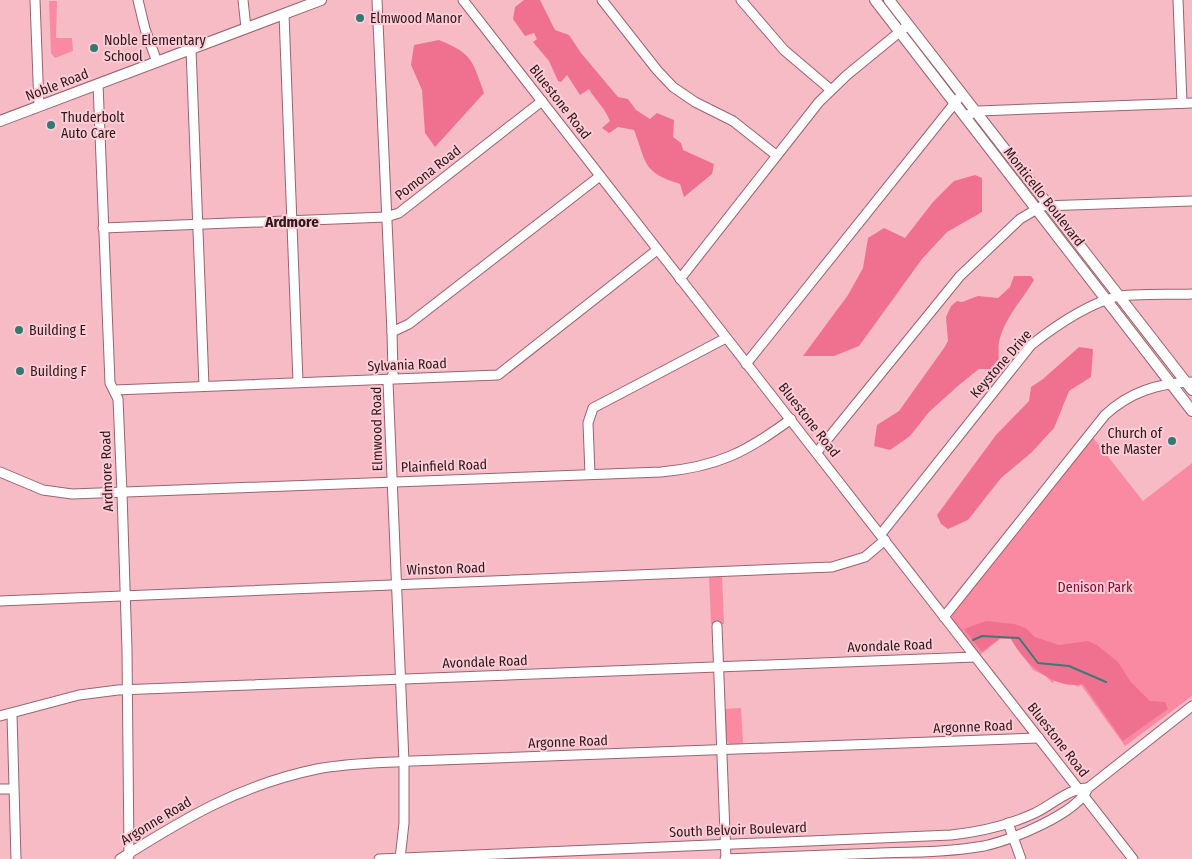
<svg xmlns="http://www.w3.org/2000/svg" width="1192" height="859" font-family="'Fira Sans Condensed',sans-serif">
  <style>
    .green { fill: #fa8aa2 }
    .forest { fill: #f0718f }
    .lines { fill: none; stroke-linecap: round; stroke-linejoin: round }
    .stream { stroke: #397b76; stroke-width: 2 }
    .minor-casing { stroke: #99646e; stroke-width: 11 }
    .major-casing { stroke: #99646e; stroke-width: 12 }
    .minor { stroke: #fff; stroke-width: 9 }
    .major { stroke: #fff; stroke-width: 10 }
    .poi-dot { fill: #327973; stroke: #fdccd4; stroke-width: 2 }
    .labels { text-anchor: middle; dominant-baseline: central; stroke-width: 4; stroke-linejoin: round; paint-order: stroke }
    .poi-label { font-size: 14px; fill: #2d181c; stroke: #fdccd4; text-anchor: start }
    .street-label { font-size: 14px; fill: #2d181c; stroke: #fdccd4 }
    .park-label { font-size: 14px; fill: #830c38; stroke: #fdccd4 }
    .neighbourhood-label { font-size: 15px; font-weight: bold; fill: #2d181c; stroke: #fdccd4 }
  </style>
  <rect width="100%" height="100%" fill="#f7bbc6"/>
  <!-- green -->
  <g class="green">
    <polygon points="49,1 57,1 56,38 72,38 73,51 55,58 51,53"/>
    <polygon points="1091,435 1143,501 1192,463 1192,696 1125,746 1081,685 1078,687 1060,677 1052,683 1046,676 1033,670 1011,639 1000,639 980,655 953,622 952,616"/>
    <polygon points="722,575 724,624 711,624 709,576"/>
    <polygon points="741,708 743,745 730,745 726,740 724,709"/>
  </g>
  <!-- forest -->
  <g class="forest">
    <path d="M524,0H540L555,30L569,35L581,53L618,97L628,99L636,110L650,119L657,113L674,120L673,137L681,143L683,150L714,164L712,174L684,197L680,184C642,172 647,164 634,130L618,127L609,133L602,128L610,121C605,108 596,101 589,89L580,95L567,75L561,82L558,81L549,61L533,42L537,39L534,33L525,36L513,19L515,7Z"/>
    <path d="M439,40C473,54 472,60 484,93L435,147L425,133L422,90L411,65L414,45Z"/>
    <polygon points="975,175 982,178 982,212 947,232 922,259 859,346 834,356 803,356 848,295 863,268 868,238 884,228 905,238 933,202 954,181"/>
    <path d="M1014,276H1031L1034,280C1023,299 1006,316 1000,338C996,350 1002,358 995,369H979L959,385L929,412L910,436L890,450L874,446L877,425L899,411L944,348L948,341L946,317L951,306L957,301L962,302L978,296L998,298L1010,287Z"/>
    <polygon points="1079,347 1093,349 1091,377 1069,391 1054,428 1031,453 1001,478 968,520 948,529 941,524 937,515 996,435 1029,401 1031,387 1043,379"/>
    <path d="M986,621L1014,624L1026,628L1035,637L1059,645L1088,641L1097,645L1118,662L1130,681L1150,701L1165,702L1168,709L1123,741L1083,684C1054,691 1023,662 1011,639L1000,638L982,652L964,629Z"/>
  </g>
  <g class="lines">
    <!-- stream -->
    <polyline class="stream" points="973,640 982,636 1019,638 1038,663 1069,666 1106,682"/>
    <!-- minor casing -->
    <g class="minor-casing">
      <g id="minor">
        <polyline points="35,0 39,106"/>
        <polyline points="138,0 145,29 157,62"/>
        <polyline points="243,0 246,28"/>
        <polyline points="377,0 392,332 393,375 388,382 404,762 404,823 400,859"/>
        <polyline points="463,0 1133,859"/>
        <polyline points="602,0 657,70 673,87 695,102 733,121 776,155"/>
        <polyline points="741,0 784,50 831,90"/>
        <polyline points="1178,0 1182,103"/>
        <polyline points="284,14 298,382"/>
        <polyline points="191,49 204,386"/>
        <polyline points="98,84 110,383 118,399 122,493 127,650 129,856"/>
        <polyline points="965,116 978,111 1192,103"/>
        <polyline points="103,228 386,217 399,213 542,101"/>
        <polyline points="680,279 819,102 847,75 908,25"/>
        <polyline points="392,332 409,324 600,176"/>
        <polyline points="746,364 962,94"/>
        <polyline points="114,390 498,375 657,250"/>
        <polyline points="817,452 960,276 1020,219 1042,206 1192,201"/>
        <path d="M0,472L43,490L72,494L661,472C717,467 747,452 791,419"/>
        <polyline points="590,474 588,423 593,408 726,338"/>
        <path d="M881,534L1031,345C1054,327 1086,305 1115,297C1132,293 1172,295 1192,294"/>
        <polyline points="0,601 832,567 865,557 885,540"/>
        <path d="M944,617L1105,415C1130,392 1158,383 1192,382"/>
        <polyline points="717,626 726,859"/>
        <polyline points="12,715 16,859"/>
        <polyline points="0,716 79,695 118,690 975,657"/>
        <polyline points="0,789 13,789"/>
        <polyline points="1008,823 1021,859"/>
        <path d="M120,859C185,818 240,785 317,769C348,763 381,763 412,761L1039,738"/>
        <path d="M379,859L951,835C980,832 1009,825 1035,813C1052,805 1069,788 1088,788"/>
        <path d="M725,859C777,857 829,855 881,853C915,852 950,852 984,846C1011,840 1077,814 1088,788L1192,706"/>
      </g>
    </g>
    <!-- major casing -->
    <g class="major-casing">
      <g id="major">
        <polyline points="875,0 1192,411"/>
        <polyline points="889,0 1192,390"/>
        <polyline points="0,121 321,0"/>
      </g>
    </g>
    <!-- minor -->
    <use href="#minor" class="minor"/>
    <!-- major -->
    <use href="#major" class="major"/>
  </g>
  <!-- markers -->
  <g class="poi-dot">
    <circle cx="360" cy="18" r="5"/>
    <circle cx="94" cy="48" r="5"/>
    <circle cx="51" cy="125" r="5"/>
    <circle cx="19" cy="330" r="5"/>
    <circle cx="20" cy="371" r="5"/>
    <circle cx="1172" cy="441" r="5"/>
  </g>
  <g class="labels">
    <!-- poi labels -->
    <g class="poi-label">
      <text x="370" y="18">Elmwood Manor</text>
      <text x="104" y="40">Noble Elementary<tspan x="104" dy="16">School</tspan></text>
      <text x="61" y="117">Thuderbolt<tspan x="61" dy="16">Auto Care</tspan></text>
      <text x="29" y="330">Building E</text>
      <text x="30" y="371">Building F</text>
      <text x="1162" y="433" text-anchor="end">Church of<tspan x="1162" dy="16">the Master</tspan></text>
    </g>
    <!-- street labels -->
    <g class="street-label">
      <text transform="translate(57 85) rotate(-21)">Noble Road</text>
      <text transform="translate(560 102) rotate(52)">Bluestone Road</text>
      <text transform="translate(428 173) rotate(-38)">Pomona Road</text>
      <text transform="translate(1044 197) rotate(52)">Monticello Boulevard</text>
      <text transform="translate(1001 364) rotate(-49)">Keystone Drive</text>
      <text transform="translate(407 365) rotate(-2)">Sylvania Road</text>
      <text transform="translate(809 420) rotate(52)">Bluestone Road</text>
      <text transform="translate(377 429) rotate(-91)">Elmwood Road</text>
      <text transform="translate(444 466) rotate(-2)">Plainfield Road</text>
      <text transform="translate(107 471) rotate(-92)">Ardmore Road</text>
      <text transform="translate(446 569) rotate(-2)">Winston Road</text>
      <text transform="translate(890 646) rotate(-2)">Avondale Road</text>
      <text transform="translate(485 662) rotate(-2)">Avondale Road</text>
      <text transform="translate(973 727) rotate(-2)">Argonne Road</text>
      <text transform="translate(1058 740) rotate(52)">Bluestone Road</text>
      <text transform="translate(568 742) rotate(-2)">Argonne Road</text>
      <text transform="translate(156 821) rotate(-31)">Argonne Road</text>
      <text transform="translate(738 830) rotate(-2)">South Belvoir Boulevard</text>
    </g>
    <!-- park labels -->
    <g class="park-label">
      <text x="1095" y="587">Denison Park</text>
    </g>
    <!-- neighbourhood labels -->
    <g class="neighbourhood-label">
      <text x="292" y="222">Ardmore</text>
    </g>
  </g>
</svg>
